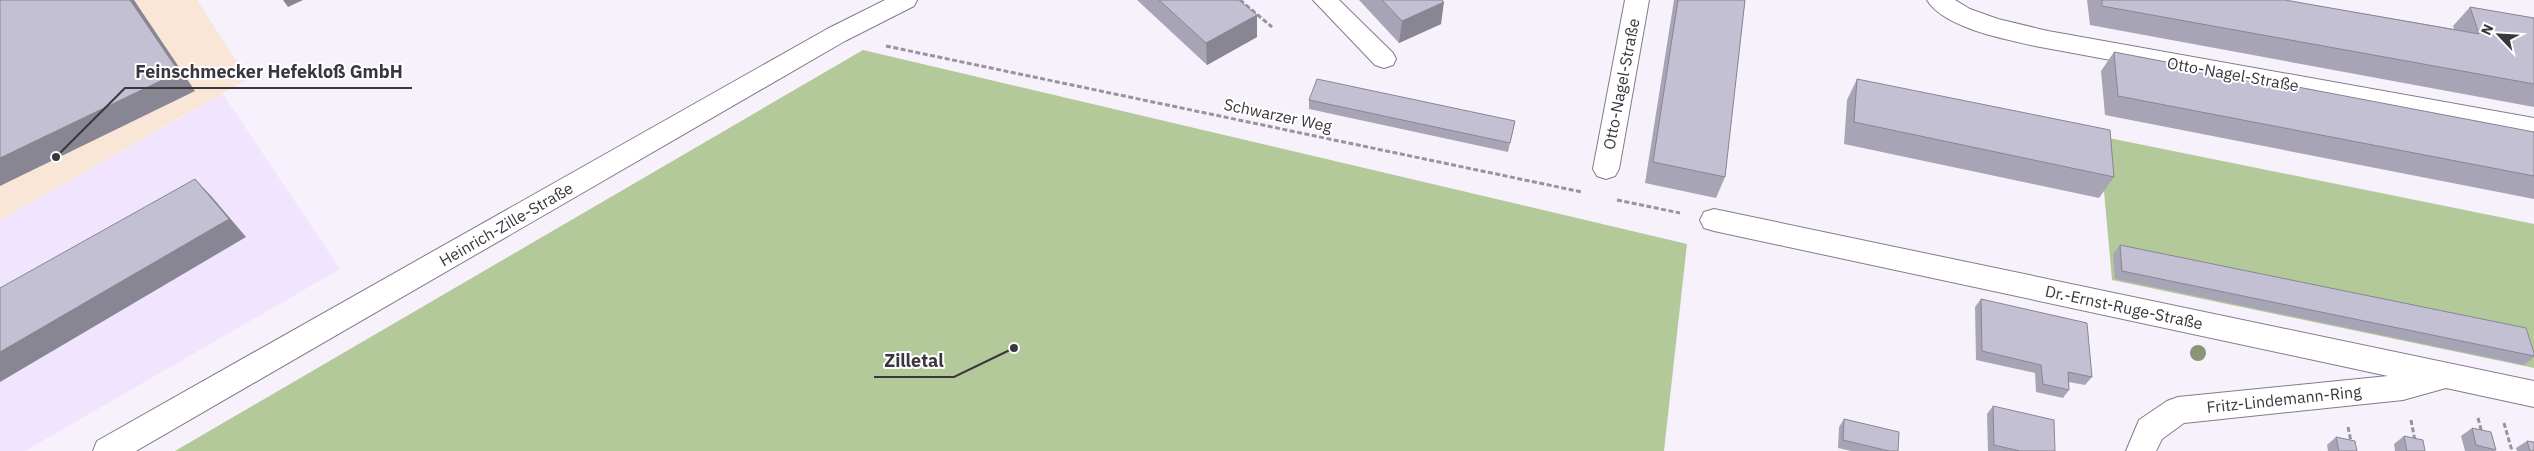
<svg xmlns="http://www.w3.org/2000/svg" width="2534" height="451" font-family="'IBM Plex Sans',sans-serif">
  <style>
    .built { fill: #f1e4fe }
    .industrial { fill: #fae6d6 }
    .green { fill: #b4c99a }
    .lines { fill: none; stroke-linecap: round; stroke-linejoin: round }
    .street-casing { stroke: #837b8c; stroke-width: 2 }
    .path { stroke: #98939c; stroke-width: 3; stroke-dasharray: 5 2.5; stroke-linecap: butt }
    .street { fill: #fff; fill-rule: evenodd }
    .tree { fill: #8b9476 }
    .wall { fill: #a7a5b5 }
    .shaded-wall { fill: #888693 }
    .building { fill: #c2c0d2; stroke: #888693 }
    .labels { text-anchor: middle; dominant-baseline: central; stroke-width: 4; stroke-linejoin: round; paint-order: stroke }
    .street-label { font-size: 16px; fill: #3a363d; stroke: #fff }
    .leader { fill: none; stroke: #3a363d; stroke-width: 2 }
    .callout-dot { fill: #3a363d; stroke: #fff; stroke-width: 2 }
    .callout-label { font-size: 18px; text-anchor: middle; font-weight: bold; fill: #3a363d; stroke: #fff; stroke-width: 4; stroke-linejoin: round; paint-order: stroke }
  </style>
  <rect width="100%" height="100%" fill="#f7f1fc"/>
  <!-- built -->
  <polygon class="built" points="223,94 340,269 25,451 0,451 0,220"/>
  <!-- industrial -->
  <polygon class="industrial" points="14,0 197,0 248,79 0,220 0,6"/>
  <!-- green -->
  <g class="green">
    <polygon points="863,50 1687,244 1664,451 175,451"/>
    <polygon points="2099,136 2534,224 2534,368 2112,280"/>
  </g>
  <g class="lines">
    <!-- street casing -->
    <g class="street-casing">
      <g id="street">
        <polygon points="885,0 917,0 914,6 845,41 136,451 93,451 97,441 827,29"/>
        <polygon points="1313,0 1339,0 1393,53 1396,59 1393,65 1384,68 1375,65"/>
        <polygon points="1625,0 1649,0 1619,169 1615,176 1606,179 1597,176 1593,169"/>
        <path d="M1927,0H1955L1970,9L1998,19L2048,31L2534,118V138L2035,46C2005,39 1944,28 1927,0Z"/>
        <polygon points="1714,209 2534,381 2534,407 2446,388 2403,400 2184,423 2162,439 2156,451 2126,451 2139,420 2167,401 2178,397 2388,376 1714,231 1704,228 1700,220 1704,212"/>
      </g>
    </g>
    <!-- path -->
    <g class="path">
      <polyline points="1240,0 1272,27"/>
      <polyline points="886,46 1582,192"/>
      <polyline points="1617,200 1680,213"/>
      <polyline points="2478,418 2482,433"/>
      <polyline points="2411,420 2415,441"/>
      <polyline points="2504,423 2512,451"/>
      <polyline points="2348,427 2353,451"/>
    </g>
    <!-- street -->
    <use href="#street" class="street"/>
  </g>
  <!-- trees -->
  <circle class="tree" cx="2198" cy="353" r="8"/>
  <!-- wall -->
  <g class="wall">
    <polygon points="1137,0 1239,0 1257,15 1257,37 1207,65"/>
    <polygon points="1359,0 1442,0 1441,24 1399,43"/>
    <polygon points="1674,0 1745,0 1725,177 1716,198 1645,183"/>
    <polygon points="2087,0 2285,0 2454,29 2453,26 2470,7 2534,18 2534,107 2090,25"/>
    <polygon points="2114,52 2534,132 2534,199 2105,115 2101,71"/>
    <polygon points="1857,79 2114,177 2099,198 1844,144 1847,100"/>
    <polygon points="1309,100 1515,121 1508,152 1309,109"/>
    <polygon points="2120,245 2534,353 2534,357 2524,365 2115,279 2113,254"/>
    <polygon points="1981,299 2092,377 2085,385 2069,382 2069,390 2063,398 2036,392 2035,373 1976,360 1975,307"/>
    <polygon points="1993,406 2055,451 1988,451 1987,414"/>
    <polygon points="1844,419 1898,451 1851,451 1838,448 1839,427"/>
    <polygon points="2472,428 2496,450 2494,451 2465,451 2461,436"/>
    <polygon points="2404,436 2425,451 2395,451 2394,444"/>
    <polygon points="2336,437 2357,451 2328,451 2327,445"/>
    <polygon points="2527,441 2534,451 2517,451 2516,448"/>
  </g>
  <!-- shaded-wall -->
  <g class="shaded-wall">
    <polygon points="130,0 134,0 195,91 0,186 0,158"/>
    <polygon points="283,0 303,0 288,7"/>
    <polygon points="1444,2 1441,24 1399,43 1402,21"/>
    <polygon points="1257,15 1257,37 1207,65 1206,43"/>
    <polygon points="195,179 212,197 246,237 0,382 0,352"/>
  </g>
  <!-- building -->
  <g class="building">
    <polygon points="0,0 130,0 179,72 0,158"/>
    <polygon points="1159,0 1239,0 1257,15 1206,43"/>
    <polygon points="1382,0 1442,0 1444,2 1402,21"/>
    <polygon points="1678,0 1745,0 1725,177 1653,162"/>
    <polygon points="2102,0 2285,0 2479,34 2470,7 2534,18 2534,84 2102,6"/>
    <polygon points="2114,52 2534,132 2534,176 2118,96"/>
    <polygon points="1317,79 1515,121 1510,143 1309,100"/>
    <polygon points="1857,79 2110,130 2114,177 1854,122"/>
    <polygon points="195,179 229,219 0,352 0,288"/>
    <polygon points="2120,245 2526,328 2534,353 2534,356 2122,271"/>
    <polygon points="1981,299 2087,323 2092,377 2068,372 2069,390 2043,384 2041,365 1982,351"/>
    <polygon points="1993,406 2054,420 2055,451 2020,451 1994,445"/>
    <polygon points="1844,419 1899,432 1898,451 1889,451 1843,440"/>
    <polygon points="2472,428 2491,432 2496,450 2476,445"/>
    <polygon points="2404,436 2423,440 2425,451 2407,451"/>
    <polygon points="2336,437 2355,441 2357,451 2339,451"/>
    <polygon points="2527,441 2534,442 2534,451 2530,451"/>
  </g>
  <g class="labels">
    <!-- street labels -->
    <g class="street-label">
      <text transform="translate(2233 74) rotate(10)">Otto-Nagel-Straße</text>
      <text transform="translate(1621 84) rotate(-79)">Otto-Nagel-Straße</text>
      <text transform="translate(1278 115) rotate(12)">Schwarzer Weg</text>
      <text transform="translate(506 224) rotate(-30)">Heinrich-Zille-Straße</text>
      <text transform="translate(2124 307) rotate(12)">Dr.-Ernst-Ruge-Straße</text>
      <text transform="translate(2284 399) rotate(-6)">Fritz-Lindemann-Ring</text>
    </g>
  </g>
  <!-- callouts -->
  <path class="leader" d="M56 157L125 88H412M1014 348L954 377H874"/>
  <g class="callout-dot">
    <circle cx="56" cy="157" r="5"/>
    <circle cx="1014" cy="348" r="5"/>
  </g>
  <g class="callout-label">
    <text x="269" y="78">Feinschmecker Hefekloß GmbH</text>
    <text x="914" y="367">Zilletal</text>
  </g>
  <!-- north arrow -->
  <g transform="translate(2499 35) rotate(295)" stroke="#ffffff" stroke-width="4" paint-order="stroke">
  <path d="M0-4L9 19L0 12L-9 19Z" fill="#3a363d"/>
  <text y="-8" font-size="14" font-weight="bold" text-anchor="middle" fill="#3a363d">N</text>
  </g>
</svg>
